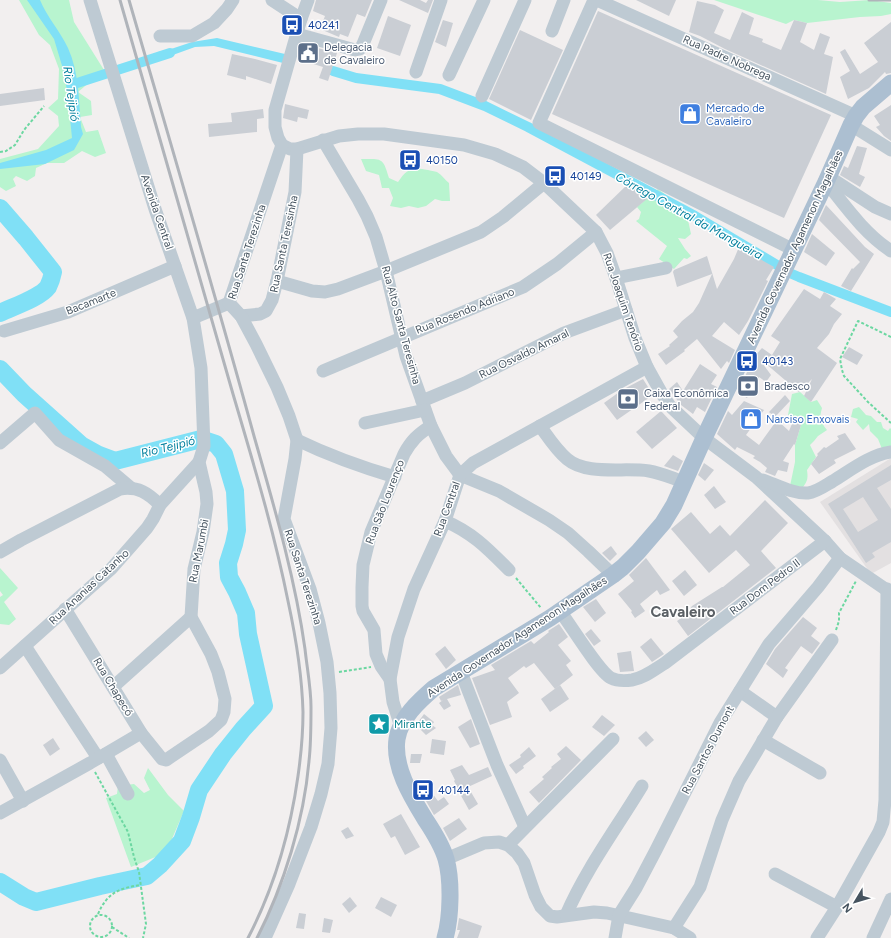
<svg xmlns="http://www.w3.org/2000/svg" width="891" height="938" font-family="Figtree,sans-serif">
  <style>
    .education { fill: #e3e0e1 }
    .green { fill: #b8f4cf }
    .water { fill: #80e0f6 }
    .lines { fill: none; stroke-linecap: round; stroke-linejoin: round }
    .canal { stroke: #80e0f6; stroke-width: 10 }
    .river { stroke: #80e0f6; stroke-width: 18 }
    .building { fill: #caced4; fill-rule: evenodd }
    .path { stroke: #6cd7a1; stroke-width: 2; stroke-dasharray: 3 2; stroke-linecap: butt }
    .minor { stroke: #becad3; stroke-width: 13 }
    .major { stroke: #acbfd1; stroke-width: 17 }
    .rail { stroke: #b0b4ba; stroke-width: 3 }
    .labels { text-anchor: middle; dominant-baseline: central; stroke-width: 3; stroke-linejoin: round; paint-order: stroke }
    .transit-label { font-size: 11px; fill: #164399; stroke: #fff; text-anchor: start }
    .service-label { font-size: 11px; fill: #4e5e75; stroke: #fff; text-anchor: start }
    .street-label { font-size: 11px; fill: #45535f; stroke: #fff }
    .shop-label { font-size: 11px; fill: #366cbe; stroke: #fff; text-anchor: start }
    .culture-label { font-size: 11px; fill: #0d838f; stroke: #fff; text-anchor: start }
    .water-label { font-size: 12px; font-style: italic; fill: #03809e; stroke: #fff }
    .district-label { font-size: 15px; font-weight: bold; fill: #5b6065; stroke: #fff }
  </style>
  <rect width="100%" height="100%" fill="#f2efef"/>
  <!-- education -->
  <polygon class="education" points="891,458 891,563 871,574 820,502"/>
  <!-- green -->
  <g class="green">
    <polygon points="19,0 69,0 74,22 104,70 78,92 91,101 92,115 80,117 86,132 98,130 106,153 95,157 82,151 64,163 47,163 36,168 35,176 27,181 16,176 13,179 16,186 6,191 0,187 0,159 38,149 59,126 58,116 48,108 58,99 59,69 50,45 39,35"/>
    <polygon points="714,0 818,0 840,2 870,0 891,3 891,14 881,16 860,17 807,23 794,20 786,24"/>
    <path d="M361,159C382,159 383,157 389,178L398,182C407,169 411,167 428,170C430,171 435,171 437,172C442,175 445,180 449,183L450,201H442L435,199L426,206L418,208L409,206L401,208L390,206L393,198L389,188H382L379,175L366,171Z"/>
    <polygon points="658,189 674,201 681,213 688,220 691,234 685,239 678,238 685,249 691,256 687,259 684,258 674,269 659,259 667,246 636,221 639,219 641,212 637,207"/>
    <path d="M800,392L811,402L817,400L822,408C819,419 820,421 827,430L818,436L814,441L810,445L816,457L807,470C808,477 808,481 803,487L790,486L795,462V445L801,425L793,417L788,415L792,394Z"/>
    <polygon points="859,407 866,415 871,416 877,422 881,422 883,428 888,431 890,428 891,429 891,446 882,449 878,439 870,431 869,424 863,430 856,422 858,419 851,417 853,409"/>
    <polygon points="0,568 18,588 4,602 16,619 9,625 0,624 0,597 3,595 0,591"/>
    <polygon points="148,768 168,795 184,811 171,841 158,856 131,867 106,798 117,794 118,786 134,784 144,793 150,790 144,778"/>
  </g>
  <!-- water -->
  <g class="water">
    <path d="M27,0H40C47,17 60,31 68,48C79,72 79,101 81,127L83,134L74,150L45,164L0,169V163L46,150L72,138L66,79L54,39Z"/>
    <polygon points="217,38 285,54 283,63 214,46 195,47 159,60 158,52 168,50 192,42"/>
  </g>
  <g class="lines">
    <!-- canal -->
    <g class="canal">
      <polyline points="333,71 356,78 440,89 485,106 528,127 695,216 777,265"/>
      <polyline points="71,85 170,53"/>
      <polyline points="792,274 799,277 891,312"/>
    </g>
    <!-- river -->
    <g class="river">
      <path d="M0,208L26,238L53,272C52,277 50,283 48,287C40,298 12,307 0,313"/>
      <polyline points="0,369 24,394 81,445 99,455 115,461 201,439 216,444 224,454 235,491 237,530 234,544 228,563 229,577 237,592 246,613 248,634 264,706 243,729 223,754 199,790 191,817 182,841 160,865 147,876 100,886 36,902 24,897 0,882"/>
    </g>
  </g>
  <!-- building -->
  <g class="building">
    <polygon points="316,0 372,0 365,17 357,14 348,37 340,34 339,37 320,29 325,16 313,11"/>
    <polygon points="399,0 420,0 426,3 428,0 433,0 428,13"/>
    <polygon points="636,0 676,0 669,16"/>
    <polygon points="697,1 715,5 724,10 714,33 730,40 742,12 754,18 749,34 763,39 762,42 781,50 794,20 807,23 800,42 814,50 820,33 830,37 824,54 833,57 826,94 725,49 700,36 689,32"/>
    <polygon points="598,11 831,115 784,218 552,114"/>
    <polygon points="388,16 411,25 400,56 377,48"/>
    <polygon points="443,20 453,23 446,47 435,42"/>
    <polygon points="891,22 891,73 886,74 885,72 869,88 848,99 840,77 850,71 840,52 845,49 860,74 878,62 864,43"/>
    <polygon points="520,30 563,50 531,120 489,99"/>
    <polygon points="302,44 337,53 328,81 319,78 323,67 298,59"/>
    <polygon points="232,54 255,59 277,65 271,84 246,76 246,80 227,75"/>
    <polygon points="44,88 45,100 0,106 0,94"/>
    <polygon points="285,104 309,110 307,119 298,117 297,122 283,118"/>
    <polygon points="891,105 891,141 884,136 876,127 880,125 874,116"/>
    <polygon points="263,109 264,118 257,119 257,132 209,137 208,124 232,122 231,113"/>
    <polygon points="857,146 867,148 859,174 865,177 860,187 840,175 844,166 848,168"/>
    <polygon points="630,182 648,198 610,230 596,215"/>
    <polygon points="826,205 865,247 874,254 851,291 841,286 852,268 853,269 860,262 819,220"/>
    <polygon points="812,234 835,253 826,266 804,252"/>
    <polygon points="739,247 774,267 766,280 768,281 748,321 739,335 724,322 712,336 735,350 729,363 727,361 721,369 697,339 684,350 685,351 666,365 658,354 670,346 669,345 678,337 673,331 682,321 693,312 699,303 712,274 677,287 673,272 674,270 707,256 717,289 734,259"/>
    <polygon points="804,289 820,299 824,292 836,299 830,306 842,314 834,324 829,334 817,348 837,363 811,402 804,396 812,379 799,392 765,363 763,364 771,375 766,382 759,377 747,398 738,393 753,358 762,348 772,355 780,342 771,336"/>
    <polygon points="849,347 863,355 857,365 842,357"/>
    <polygon points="700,364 717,375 711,384 717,387 705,412 697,407 693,414 681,405 669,389 677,382 683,391"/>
    <polygon points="643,379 653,395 617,420 604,403 622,390"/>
    <polygon points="785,395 790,401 775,417 769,412"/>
    <polygon points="744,401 764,410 746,435 759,445 777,420 789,431 794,419 801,425 795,445 794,444 783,461 789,463 787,472 778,470 775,476 765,472 767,468 760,462 753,458 755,456 737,447 735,450 717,434 728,411 732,415"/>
    <polygon points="661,411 677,428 652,449 636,432"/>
    <polygon points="845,433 856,449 834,460 836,463 819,474 811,464 818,455 817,454 824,447 826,448 839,439 837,436"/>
    <polygon points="673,455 683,461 678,471 664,466"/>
    <polygon points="704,463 714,470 705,481 698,475"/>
    <path d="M891,465V480L877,488L891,509V542L872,553L875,557L866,563L828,504ZM863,497L878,520L858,532L843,509Z"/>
    <polygon points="714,486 726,502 715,509 704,495"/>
    <polygon points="765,500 788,523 761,551 776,568 688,636 677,621 691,611 690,609 692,606 722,587 723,587 750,565 736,550 709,573 671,529 691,512 710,534 720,525 730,536"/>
    <polygon points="611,546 617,554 610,561 602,553"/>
    <polygon points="646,558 670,590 660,595 657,590 640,604 645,611 635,618 631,612 632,611 618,594 634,581 629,575"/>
    <polygon points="685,570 697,585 684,596 672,581"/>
    <polygon points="596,599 606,613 595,622 583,607"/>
    <polygon points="803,617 817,628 811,636 820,643 812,654 801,646 785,668 788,670 783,678 766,664 775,649"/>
    <polygon points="559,624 568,637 558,645 571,661 566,665 573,675 555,689 534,663 526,668 524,666 508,678 519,693 507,702 512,717 490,725 472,678 495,670 491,665 531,641 534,644 549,632 548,631"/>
    <polygon points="591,629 601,641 594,646 585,634"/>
    <polygon points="651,638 664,654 652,662 640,647"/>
    <polygon points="445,646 456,660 446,669 435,654"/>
    <polygon points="631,651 634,671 620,672 617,653"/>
    <polygon points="458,685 461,695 447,699 451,706 444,710 439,703 443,700 441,701 439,697"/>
    <polygon points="560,685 569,699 550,712 541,699"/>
    <polygon points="424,714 434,722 432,725 436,728 426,735 416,725"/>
    <polygon points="602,715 615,725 604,736 592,727"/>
    <polygon points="471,719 480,744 470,748 458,727"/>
    <polygon points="646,731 654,740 646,747 638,738"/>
    <polygon points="53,738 60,749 50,756 43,745"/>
    <polygon points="432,739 446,741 444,755 430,753"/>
    <polygon points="566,746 581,760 539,803 529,792 544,779 542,777 552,768 551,767 561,759 557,754"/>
    <polygon points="529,747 536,756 523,766 524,768 516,774 509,765 521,757 520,755"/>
    <polygon points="411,754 422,754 420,763 410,763"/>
    <polygon points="462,765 469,775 488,767 492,776 468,787 478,804 469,810 459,792 460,792 454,781 455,780 450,770"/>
    <polygon points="429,789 438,801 444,797 449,804 434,815 422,794"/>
    <polygon points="401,814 420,847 405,855 395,836 391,838 383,824"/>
    <polygon points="459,818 467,829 450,841 443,828"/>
    <polygon points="348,827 354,836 346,839 341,831"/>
    <polygon points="350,897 357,906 349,913 342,904"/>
    <polygon points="381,897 397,905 391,917 375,908"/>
    <polygon points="299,913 306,914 304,929 296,928"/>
    <polygon points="324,918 333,920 330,933 322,932"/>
    <polygon points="459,918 482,926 478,938 457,938 460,930 457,930"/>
  </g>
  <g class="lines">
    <!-- path -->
    <g class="path">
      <polyline points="0,152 6,151 15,145 24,130 44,106"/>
      <polyline points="891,337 858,321 840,359 842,370 844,376 868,402 891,423"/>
      <polyline points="516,578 541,608"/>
      <polyline points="836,630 839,621 839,613 856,581"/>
      <polyline points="339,672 371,667"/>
      <polyline points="95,772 128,832 134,857 139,872 146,924 143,938"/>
      <path d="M98,914C107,893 119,888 141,885"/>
      <circle cx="101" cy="926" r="11"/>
      <polyline points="112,927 129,938"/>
    </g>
    <!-- minor -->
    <g class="minor">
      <polyline points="272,0 301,19"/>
      <polyline points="308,0 301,19 275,110 275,127 278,138 282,145 290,149 297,149 339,136 358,134 384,134 464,145 495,154 523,167 544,183 596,232 607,253 616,278 635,338 647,367 662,394 670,406 704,438 756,477 825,541 840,558 891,593"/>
      <polyline points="594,0 539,123 794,250"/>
      <polyline points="597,0 856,116"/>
      <polyline points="552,31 564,0"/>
      <polyline points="297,34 355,50 360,49 363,44 381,0"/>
      <polyline points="160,36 192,36 214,23 227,9 233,0"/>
      <polyline points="416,72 441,0"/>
      <polyline points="449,75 484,0"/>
      <polyline points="482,96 525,0"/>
      <polyline points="851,125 891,150"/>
      <polyline points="323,140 358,199 367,216 376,237 386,271 406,356 431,426 446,456 460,475 499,491 549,520 568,533 588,551 613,575"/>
      <polyline points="829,177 875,207 891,214"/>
      <path d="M826,182C846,207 864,233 891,251"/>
      <polyline points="616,278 666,268"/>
      <polyline points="277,281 312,291 325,292 338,289 386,271 481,232 503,217 544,183"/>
      <polyline points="241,316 260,314 266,311 272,300 277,281 295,192 297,149"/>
      <polyline points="193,318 229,303"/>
      <polyline points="4,331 68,312 175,266"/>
      <polyline points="323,371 523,287 557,264 596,232"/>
      <polyline points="422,401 465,383 564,333 626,310"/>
      <polyline points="365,423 425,410"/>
      <path d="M540,426C548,437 556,450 567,459C587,476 624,467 649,471C661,473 672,478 684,482"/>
      <path d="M297,440C328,455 361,467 395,477"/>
      <polyline points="0,443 35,413 59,440 105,466 131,488"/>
      <path d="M763,480C777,485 793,494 808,493C817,492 826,485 833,481C851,470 870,455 891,452"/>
      <path d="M445,521C473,533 488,549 509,570"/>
      <path d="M0,552L21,540L120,489C138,486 148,493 160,505"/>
      <polyline points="65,609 141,733 162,759 166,760 209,731 221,720 224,712 225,699 218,672 211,654 191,617 194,569 203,532 207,504 206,492 199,462 204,446 201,368 193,318 155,209 90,0"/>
      <path d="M560,611C570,624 599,672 611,678C617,681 625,681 632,680C644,678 654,670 665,663L825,541"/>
      <polyline points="25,646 98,758"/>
      <polyline points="0,668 111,569 147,528 153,519 160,505 199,462"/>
      <polyline points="461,672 497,765 525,827"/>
      <path d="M390,679L381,666L376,654L374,630L363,611L362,606V587L363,565L371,532L404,454C411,441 418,434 431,426"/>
      <polyline points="113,687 191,617"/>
      <polyline points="740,691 777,717"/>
      <polyline points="401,727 393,702 390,679 398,637 414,589 445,521 460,475 473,463 647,367"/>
      <polyline points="763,740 820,773"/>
      <polyline points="106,754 128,794"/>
      <polyline points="0,760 23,801"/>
      <polyline points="0,813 90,763 141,733"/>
      <polyline points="508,845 613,739"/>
      <polyline points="446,859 484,843 499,842 508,845 517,853 524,863 535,895 541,907 550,916 557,917 594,912 607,913 674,928 690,938"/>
      <polyline points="775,874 837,907"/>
      <path d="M566,915C586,869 616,829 642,786"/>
      <polyline points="674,928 700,887 722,820 739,781 777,717 832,640"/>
      <polyline points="265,938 289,884 311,827 321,794 328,764 331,728 330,693 327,662 319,623 310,589 284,519 295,459 297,440 289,416 277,387 256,344 241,316 229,303 282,145"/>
      <polyline points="615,938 619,915 636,888 656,850 720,723 769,644 818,587 840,558"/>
      <polyline points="817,938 837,907 879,832 883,822 885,800 887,589"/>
      <polyline points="873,938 891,899"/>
    </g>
    <!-- major -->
    <path class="major" d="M445,938C451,918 452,880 446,859C442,845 433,831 425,819C411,796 393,767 397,739C400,718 419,701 434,688L550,618L613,575L623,567L638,552L663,523L674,505L704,438L826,182L851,125L856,116L863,107L891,83"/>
    <!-- rail -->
    <g class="rail">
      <path d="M120,0C158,131 195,263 233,394C253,462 274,531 288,601C296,638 302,675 303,712C303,733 301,755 298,776C290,833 275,886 248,938"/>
      <path d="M129,0C171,145 214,290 254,436C274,506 295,577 305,649C307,668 311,688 311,707C311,725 311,744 309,761C304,820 284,885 257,938"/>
      <polyline points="869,0 891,0"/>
    </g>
  </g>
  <!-- icons -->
  <defs>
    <g id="bus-square" transform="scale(1.15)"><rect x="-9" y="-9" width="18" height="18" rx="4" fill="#1a4fb4" stroke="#fff"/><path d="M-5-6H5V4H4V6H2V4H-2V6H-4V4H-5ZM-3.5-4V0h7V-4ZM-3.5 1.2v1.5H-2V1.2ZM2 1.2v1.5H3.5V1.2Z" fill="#fff"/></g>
    <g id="civic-square" transform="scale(1.15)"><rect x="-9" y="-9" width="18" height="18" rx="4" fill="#5c6f8a" stroke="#fff"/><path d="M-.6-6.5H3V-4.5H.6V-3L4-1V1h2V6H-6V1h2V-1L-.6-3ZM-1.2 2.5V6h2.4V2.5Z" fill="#fff"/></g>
    <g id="shop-square" transform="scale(1.15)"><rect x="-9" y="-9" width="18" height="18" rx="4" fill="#3f7fe0" stroke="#fff"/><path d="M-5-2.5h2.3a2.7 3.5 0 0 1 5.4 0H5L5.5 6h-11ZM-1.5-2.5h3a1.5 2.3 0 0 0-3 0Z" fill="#fff"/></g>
    <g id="bank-square" transform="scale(1.15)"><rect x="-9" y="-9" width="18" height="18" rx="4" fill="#5c6f8a" stroke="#fff"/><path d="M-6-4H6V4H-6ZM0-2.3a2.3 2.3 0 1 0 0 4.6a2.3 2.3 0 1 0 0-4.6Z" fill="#fff"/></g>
    <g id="sight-square" transform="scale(1.15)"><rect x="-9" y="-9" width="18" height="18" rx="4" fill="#0f9aa8" stroke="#fff"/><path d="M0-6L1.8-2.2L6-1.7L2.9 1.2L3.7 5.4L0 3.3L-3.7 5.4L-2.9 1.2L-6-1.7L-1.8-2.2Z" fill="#fff"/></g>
  </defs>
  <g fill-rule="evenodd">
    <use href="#bus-square" x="292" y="25"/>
    <use href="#civic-square" x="308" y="53"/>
    <use href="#shop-square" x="690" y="114"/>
    <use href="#bus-square" x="410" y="160"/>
    <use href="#bus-square" x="555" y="176"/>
    <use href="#bus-square" x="747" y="361"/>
    <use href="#bank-square" x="748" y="386"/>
    <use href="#bank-square" x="628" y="399"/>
    <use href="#shop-square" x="751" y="419"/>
    <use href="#sight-square" x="379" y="724"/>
    <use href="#bus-square" x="423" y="790"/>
  </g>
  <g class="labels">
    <!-- transit labels -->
    <g class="transit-label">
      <text x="308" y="25">40241</text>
      <text x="426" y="160">40150</text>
      <text x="570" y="176">40149</text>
      <text x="762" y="361">40143</text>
      <text x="438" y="790">40144</text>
    </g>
    <!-- service labels -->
    <g class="service-label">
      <text x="324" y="47">Delegacia<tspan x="324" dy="13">de Cavaleiro</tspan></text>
      <text x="764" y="386">Bradesco</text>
      <text x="644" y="393">Caixa Econômica<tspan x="644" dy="13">Federal</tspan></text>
    </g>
    <!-- street labels -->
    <g class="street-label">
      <text transform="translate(727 58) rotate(24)">Rua Padre Nobrega</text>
      <text transform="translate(157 212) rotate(71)">Avenida Central</text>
      <text transform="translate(284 244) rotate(-78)">Rua Santa Teresinha</text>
      <text transform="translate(795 247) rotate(-65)">Avenida Governador Agamenon Magalhães</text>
      <text transform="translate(247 252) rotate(-72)">Rua Santa Terezinha</text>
      <text transform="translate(91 302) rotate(-22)">Bacamarte</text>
      <text transform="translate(623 302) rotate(71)">Rua Joaquim Tenório</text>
      <text transform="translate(465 311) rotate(-22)">Rua Rosendo Adriano</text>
      <text transform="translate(401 325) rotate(75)">Rua Alto Santa Teresinha</text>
      <text transform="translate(524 354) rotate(-26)">Rua Osvaldo Amaral</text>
      <text transform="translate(385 502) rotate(-69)">Rua São Lourenço</text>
      <text transform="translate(447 509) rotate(-70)">Rua Central</text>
      <text transform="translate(199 551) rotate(-79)">Rua Marumbi</text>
      <text transform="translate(303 577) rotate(72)">Rua Santa Terezinha</text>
      <text transform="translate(89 587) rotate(-43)">Rua Ananias Catanho</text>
      <text transform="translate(765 587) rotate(-37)">Rua Dom Pedro II</text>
      <text transform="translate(517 637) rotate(-33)">Avenida Governador Agamenon Magalhães</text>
      <text transform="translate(113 687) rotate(59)">Rua Chapecó</text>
      <text transform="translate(708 750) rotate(-62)">Rua Santos Dumont</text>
    </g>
    <!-- shop labels -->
    <g class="shop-label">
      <text x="706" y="108">Mercado de<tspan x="706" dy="13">Cavaleiro</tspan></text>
      <text x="766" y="419">Narciso Enxovais</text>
    </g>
    <!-- culture labels -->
    <g class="culture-label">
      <text x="394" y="724">Mirante</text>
    </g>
    <!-- water labels -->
    <g class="water-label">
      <text transform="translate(71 94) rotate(82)">Rio Tejipió</text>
      <text transform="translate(689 216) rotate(29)">Córrego Central da Mangueira</text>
      <text transform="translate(168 447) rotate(-14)">Rio Tejipió</text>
    </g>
    <!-- district labels -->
    <g class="district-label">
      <text x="683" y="612">Cavaleiro</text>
    </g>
  </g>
  <!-- north arrow -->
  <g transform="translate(855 902) rotate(232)" stroke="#ffffff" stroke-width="3" paint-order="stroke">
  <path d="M0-3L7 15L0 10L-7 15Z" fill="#45535f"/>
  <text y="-6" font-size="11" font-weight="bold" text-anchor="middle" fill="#45535f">N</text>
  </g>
</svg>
